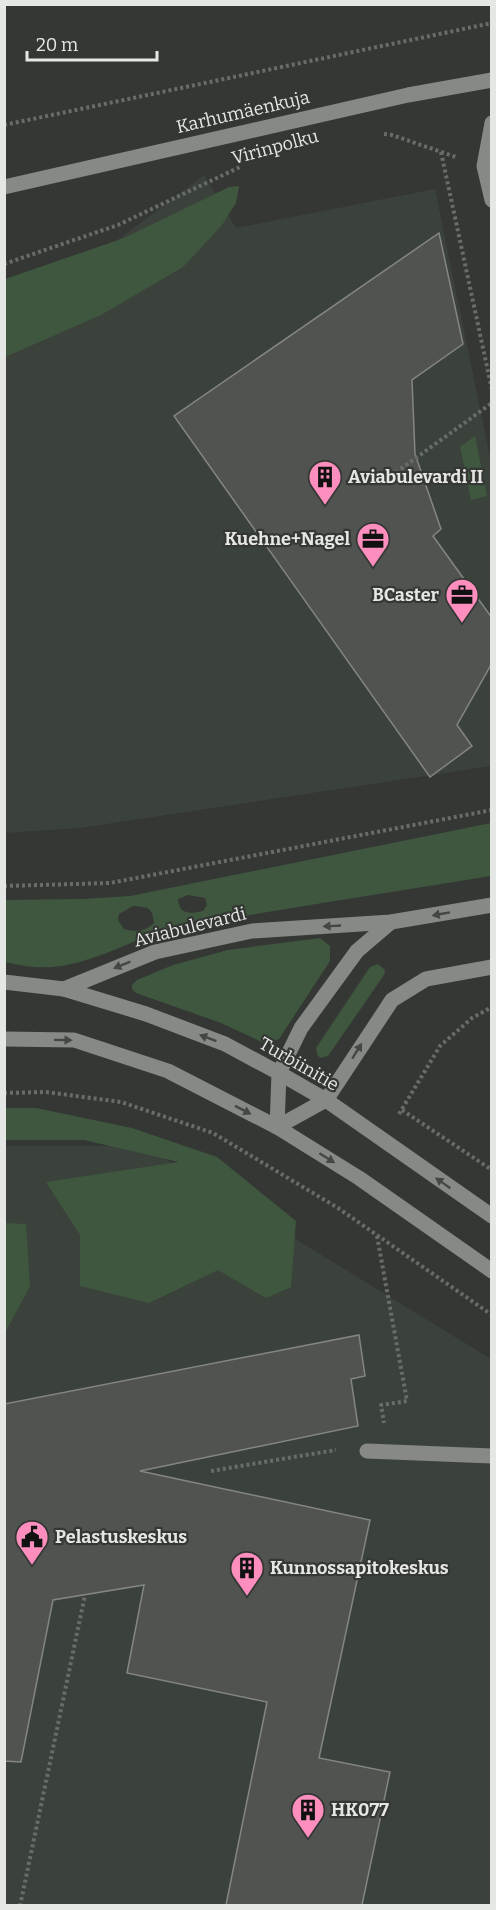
<svg xmlns="http://www.w3.org/2000/svg" width="496" height="1910" font-family="Bitter,serif">
  <style>
    .built { fill: #3b423b }
    .green { fill: #3f573f; fill-rule: evenodd }
    .building { fill: #515351; stroke: #848683; stroke-width: 1.5 }
    .lines { fill: none; stroke-linecap: round; stroke-linejoin: round }
    .path { stroke: #696c69; stroke-width: 4; stroke-dasharray: 3 3; stroke-linecap: butt }
    .lane { stroke: #868986; stroke-width: 15 }
    .street { stroke: #868986; stroke-width: 15 }
    .secondary { stroke: #868986; stroke-width: 15 }
    .oneway { fill: #444744 }
    .labels { text-anchor: middle; dominant-baseline: central; stroke-width: 4.5; stroke-linejoin: round; paint-order: stroke }
    .street-label { font-size: 18px; fill: #e5e7e5; stroke: #343734 }
    .poi-label { font-size: 18px; font-weight: bold; fill: #e5e7e5; stroke: #343734; text-anchor: start }
  </style>
  <rect width="100%" height="100%" fill="#343734"/>
  <!-- built -->
  <g class="built">
    <polygon points="204,175 236,228 435,189 491,462 491,766 80,828 5,833 4,283 74,273"/>
    <polygon points="5,1146 144,1146 491,1359 491,1905 5,1906"/>
  </g>
  <!-- green -->
  <g class="green">
    <polygon points="239,186 236,203 222,225 183,267 101,315 5,357 5,279 124,238 229,187"/>
    <polygon points="475,436 487,496 471,500 460,447"/>
    <path d="M491,823V876C382,894 271,910 162,931C149,934 136,941 124,946C79,964 53,974 5,962V900L83,899L130,896ZM188,895L205,898L207,905L203,911C191,914 179,915 178,899ZM133,906C149,908 152,906 154,923C145,932 135,932 124,929L118,920L119,914Z"/>
    <polygon points="320,938 330,946 330,961 279,1039 266,1044 221,1023 136,993 132,989 132,985 137,980 173,965 228,950"/>
    <polygon points="378,964 385,970 384,975 328,1056 320,1058 317,1054 316,1048 370,967"/>
    <polygon points="5,1108 36,1108 132,1128 217,1157 296,1221 291,1287 266,1298 218,1270 149,1303 80,1286 80,1235 46,1182 179,1162 84,1140 5,1140"/>
    <polygon points="4,1223 26,1224 30,1286 5,1333"/>
  </g>
  <!-- building -->
  <g class="building">
    <polygon points="439,233 463,344 412,380 415,454 441,529 433,536 492,618 492,663 457,725 472,746 430,777 174,416"/>
    <polygon points="359,1335 365,1376 351,1379 358,1426 140,1471 370,1520 319,1758 390,1772 362,1905 226,1905 267,1702 127,1673 144,1585 53,1600 21,1762 4,1761 4,1404"/>
  </g>
  <g class="lines">
    <!-- path -->
    <g class="path">
      <polyline points="4,125 492,23"/>
      <polyline points="384,134 392,135 456,157"/>
      <polyline points="441,152 492,390"/>
      <polyline points="4,264 118,225 242,166"/>
      <polyline points="391,476 492,403"/>
      <polyline points="4,886 110,883 492,810"/>
      <polyline points="4,1093 46,1092 121,1102 213,1133 338,1208 492,1315"/>
      <polyline points="402,1110 492,1170"/>
      <polyline points="399,1114 440,1046 472,1018 492,1007"/>
      <polyline points="377,1236 407,1401 381,1405 384,1423"/>
      <polyline points="211,1471 336,1450"/>
      <polyline points="20,1906 85,1595"/>
    </g>
    <!-- lane -->
    <polyline class="lane" points="367,1451 492,1456"/>
    <!-- street -->
    <g class="street">
      <polyline points="492,123 484,166 492,200"/>
      <polyline points="4,187 408,95 492,80"/>
    </g>
    <!-- secondary -->
    <g class="secondary">
      <polyline points="4,982 64,989 155,952 252,931 391,922 492,905"/>
      <polyline points="64,989 146,1014 225,1044 279,1073 326,1100 492,1216"/>
      <polyline points="4,1039 74,1040 168,1071 277,1127 359,1178 492,1271"/>
      <polyline points="277,1127 326,1100 392,1000 426,979 492,967"/>
      <polyline points="277,1127 279,1073 301,1028 357,951 391,922"/>
    </g>
  </g>
  <!-- one-way arrows -->
  <defs><path id="oneway-solid" d="M-6-.8H1V-3.2L6.5 0L1 3.2V.8H-6Z" transform="scale(1.5)"/></defs>
  <g class="oneway">
    <use href="#oneway-solid" transform="translate(441 914) rotate(170)"/>
    <use href="#oneway-solid" transform="translate(332 926) rotate(177)"/>
    <use href="#oneway-solid" transform="translate(122 965) rotate(158)"/>
    <use href="#oneway-solid" transform="translate(208 1038) rotate(-159)"/>
    <use href="#oneway-solid" transform="translate(63 1040) rotate(1)"/>
    <use href="#oneway-solid" transform="translate(357 1051) rotate(-58)"/>
    <use href="#oneway-solid" transform="translate(243 1110) rotate(27)"/>
    <use href="#oneway-solid" transform="translate(327 1158) rotate(32)"/>
    <use href="#oneway-solid" transform="translate(443 1183) rotate(-145)"/>
  </g>
  <!-- icons -->
  <defs>
    <g id="building-pin" transform="scale(1.725)"><path d="M0 17L-7.5 6A9.5 9.5 0 1 1 7.5 6Z" fill="#fe8ebd" stroke="#343734"/><path d="M-4-6H4V6H1V3H-1V6H-4ZM-2.5-4.3h1.7v1.8h-1.7ZM.8-4.3h1.7v1.8H.8ZM-2.5-1h1.7V.8h-1.7ZM.8-1h1.7V.8H.8Z" fill="#111"/></g>
    <g id="office-pin" transform="scale(1.725)"><path d="M0 17L-7.5 6A9.5 9.5 0 1 1 7.5 6Z" fill="#fe8ebd" stroke="#343734"/><path d="M-6-3h4V-5.5h4V-3h4V5H-6ZM-1-4.5V-3h2v-1.5ZM-6 0V1H6V0Z" fill="#111"/></g>
    <g id="civic-pin" transform="scale(1.725)"><path d="M0 17L-7.5 6A9.5 9.5 0 1 1 7.5 6Z" fill="#fe8ebd" stroke="#343734"/><path d="M-.6-6.5H3V-4.5H.6V-3L4-1V1h2V6H-6V1h2V-1L-.6-3ZM-1.2 2.5V6h2.4V2.5Z" fill="#111"/></g>
  </defs>
  <g fill-rule="evenodd">
    <use href="#building-pin" x="325" y="477"/>
    <use href="#office-pin" x="373" y="539"/>
    <use href="#office-pin" x="462" y="595"/>
    <use href="#civic-pin" x="32" y="1537"/>
    <use href="#building-pin" x="247" y="1568"/>
    <use href="#building-pin" x="308" y="1810"/>
  </g>
  <g class="labels">
    <!-- street labels -->
    <g class="street-label">
      <text transform="translate(243 112) rotate(-13)">Karhumäenkuja</text>
      <text transform="translate(275 147) rotate(-15)">Virinpolku</text>
      <text transform="translate(190 927) rotate(-14)">Aviabulevardi</text>
      <text transform="translate(299 1064) rotate(30)">Turbiinitie</text>
    </g>
    <!-- poi labels -->
    <g class="poi-label">
      <text x="348" y="477">Aviabulevardi II</text>
      <text x="350" y="539" text-anchor="end">Kuehne+Nagel</text>
      <text x="439" y="595" text-anchor="end">BCaster</text>
      <text x="55" y="1537">Pelastuskeskus</text>
      <text x="270" y="1568">Kunnossapitokeskus</text>
      <text x="331" y="1810">HK077</text>
    </g>
  </g>
  <!-- border -->
  <rect width="496" height="1910" fill="none" stroke="#e5e7e5" stroke-width="12"/>
  <!-- scale -->
  <path d="M27 51v9h130v-9" fill="none" stroke="#e5e7e5" stroke-width="3"/>
  <text x="36" y="51" font-size="18" fill="#e5e7e5" stroke="#343734" stroke-width="4.5" paint-order="stroke">20 m</text>
</svg>
